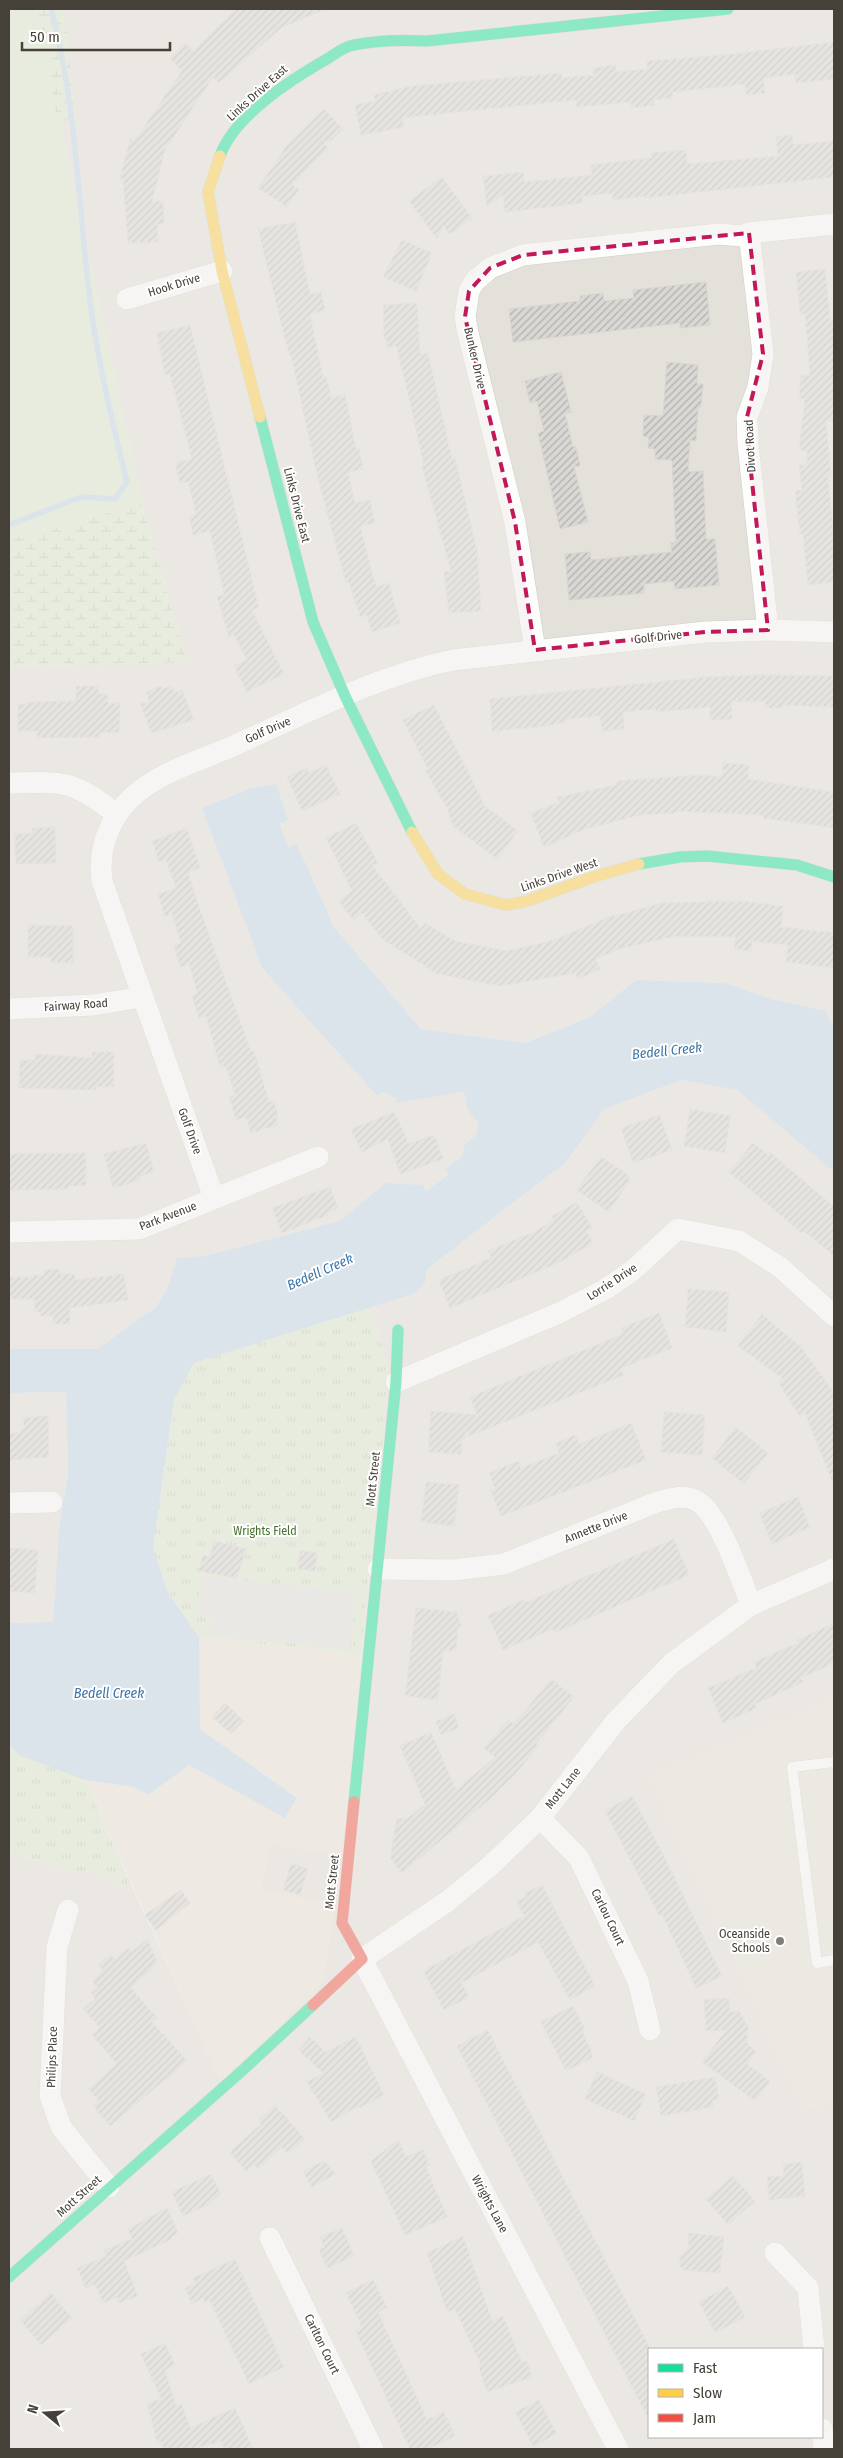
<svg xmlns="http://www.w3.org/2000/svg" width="843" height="2458" font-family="'Fira Sans Condensed',sans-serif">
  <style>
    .residential { fill: #e4e1da; fill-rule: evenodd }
    .commercial { fill: #ebe4d9 }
    .education { fill: #e6e3d8 }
    .grass { fill: #dde8ce }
    .wetland { fill: url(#wetland-marsh) }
    .park { fill: url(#park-tufts) }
    .parking { fill: #e2e0dc }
    .water { fill: #c1d7ea }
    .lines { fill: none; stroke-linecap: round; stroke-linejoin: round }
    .stream { stroke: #c1d7ea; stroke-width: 5.5 }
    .building { fill: url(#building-hatch); stroke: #d9d6d1 }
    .lane-casing { stroke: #cfcdc9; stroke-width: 11 }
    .street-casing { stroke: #cfcdc9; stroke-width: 22 }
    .fast-casing { stroke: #cfccc3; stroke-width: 12 }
    .slow-casing { stroke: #cfccc3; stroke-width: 12 }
    .jam-casing { stroke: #cfccc3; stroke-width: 12 }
    .lane { stroke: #fdfdfc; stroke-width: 10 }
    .street { stroke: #fdfdfc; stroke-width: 21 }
    .fast { stroke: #16e098; stroke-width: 11 }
    .slow { stroke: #ffcf43; stroke-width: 11 }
    .jam { stroke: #f24e42; stroke-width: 11 }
    .marked { fill: none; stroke: #c2185b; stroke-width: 4; stroke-dasharray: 10 6; stroke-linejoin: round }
    .poi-dot { fill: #827e77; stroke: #fff; stroke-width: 2 }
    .labels { text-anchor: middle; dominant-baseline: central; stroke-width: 4; stroke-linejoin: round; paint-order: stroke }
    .street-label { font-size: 12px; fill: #464138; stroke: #fff }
    .park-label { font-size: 12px; fill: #467231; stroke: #fff }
    .poi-label { font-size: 12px; fill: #464138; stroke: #fff; text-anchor: end }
    .water-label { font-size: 14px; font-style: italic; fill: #3c74a7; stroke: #fff }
  </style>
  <defs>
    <pattern id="wetland-marsh" width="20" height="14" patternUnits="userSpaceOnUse" patternTransform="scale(1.25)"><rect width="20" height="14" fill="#dde8ce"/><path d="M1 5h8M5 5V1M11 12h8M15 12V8" fill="none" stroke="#bfc8b2"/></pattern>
    <pattern id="park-tufts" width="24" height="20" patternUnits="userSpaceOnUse" patternTransform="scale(1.25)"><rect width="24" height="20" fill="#dde8ce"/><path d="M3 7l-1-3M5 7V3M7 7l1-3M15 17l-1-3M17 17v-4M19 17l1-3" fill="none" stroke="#bfc8b2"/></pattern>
    <pattern id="building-hatch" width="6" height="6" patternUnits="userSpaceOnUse" patternTransform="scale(1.25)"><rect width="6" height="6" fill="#dad8d4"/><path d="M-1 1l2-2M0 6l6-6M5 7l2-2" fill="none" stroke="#b3b1ad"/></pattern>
  </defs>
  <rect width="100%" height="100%" fill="#f1efeb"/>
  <!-- residential -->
  <g class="residential">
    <polygon points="36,9 834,9 834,1027 826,1011 771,999 725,983 636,980 590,1017 525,1043 421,1029 334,927 297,844 288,847 280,822 287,820 249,789 203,808 262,968 377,1096 383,1092 396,1098 397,1103 464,1092 468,1111 479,1123 476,1135 465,1144 462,1156 445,1169 448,1175 426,1191 385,1183 340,1221 205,1256 177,1258 167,1289 156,1307 97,1349 9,1349 9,667 187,662 142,504"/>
    <path d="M681,1080L737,1090L834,1172V2449H9V1850L66,1872L96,1871L119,1888L130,1883L221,2082L270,1844L342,1855L389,1372L371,1307L413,1293L425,1283L427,1269L566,1162L604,1109ZM649,2349H822V2437H649Z"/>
    <polygon points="66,1392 68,1475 59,1528 53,1622 9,1623 9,1393"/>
  </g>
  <!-- commercial -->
  <polygon class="commercial" points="199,1637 361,1655 343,1855 270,1844 261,1892 336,1903 323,1982 221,2082 85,1780 134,1787 148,1795 189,1765 285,1817 297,1798 199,1729"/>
  <!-- education -->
  <polygon class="education" points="834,1699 834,2105 803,2109 650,1777"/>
  <!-- grass -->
  <polygon class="grass" points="9,9 36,9 142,504 19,537 9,536"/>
  <!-- wetland -->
  <g class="wetland">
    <polygon points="38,9 64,9 75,115 58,125"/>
    <polygon points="142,504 187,662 9,667 9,536 19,537"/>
  </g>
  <!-- park -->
  <g class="park">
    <polygon points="371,1307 389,1372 361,1655 199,1637 168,1593 153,1548 174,1400 194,1363"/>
    <polygon points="9,1725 18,1725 85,1780 130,1883 119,1888 96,1871 66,1872 9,1850"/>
  </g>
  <!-- parking -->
  <polygon class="parking" points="202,1576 356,1592 351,1649 209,1635 211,1616 199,1615"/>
  <!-- water -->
  <polygon class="water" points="276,784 288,820 280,823 288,847 297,844 334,927 421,1029 525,1043 590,1017 636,980 725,983 771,999 826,1011 834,1027 834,1172 737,1090 681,1080 604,1109 566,1162 427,1269 425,1283 413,1294 194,1363 174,1400 153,1548 168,1593 199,1637 200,1729 297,1798 285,1818 189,1765 148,1795 134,1787 85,1780 19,1755 9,1744 9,1623 53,1622 59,1528 68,1475 66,1392 9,1393 9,1349 97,1349 156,1307 167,1289 177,1258 205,1256 340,1221 385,1183 422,1185 426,1191 448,1175 445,1169 462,1156 465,1144 476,1135 479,1123 468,1111 464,1092 397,1103 396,1098 383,1092 377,1096 262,968 202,808 249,789"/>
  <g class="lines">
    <!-- stream -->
    <path class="stream" d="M9,525L81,497L115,499L127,482C111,417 95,351 88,284C78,193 75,98 51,9"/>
  </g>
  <!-- building -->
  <g class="building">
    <polygon points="237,9 325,9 281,28 219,83 213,77 165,150 152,201 163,201 164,224 157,224 158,242 128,243 123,179 120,178 130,139 135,140 182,71 170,58 185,43 193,51"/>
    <polygon points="834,42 834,79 796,83 795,74 763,78 765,93 746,95 745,84 672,92 673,98 654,100 654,105 631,108 631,102 577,107 576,100 467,111 402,118 404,127 361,135 355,105 375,101 374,95 412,86 561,73 562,78 594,75 593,68 615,65 616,72 647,69 647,61 725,55"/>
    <polygon points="324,109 343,129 331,141 323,142 328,148 292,185 299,189 287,207 258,188 288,144"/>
    <polygon points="792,135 793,145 834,141 834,177 646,198 646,196 613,200 612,193 582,196 583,203 505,212 503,195 487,207 483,176 523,172 524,182 592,175 591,165 652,158 652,153 686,150 687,164 778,156 776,137"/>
    <polygon points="442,177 472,218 450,234 443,225 437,239 409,201"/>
    <polygon points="295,222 310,294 321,292 325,310 310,314 323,377 326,376 331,398 345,394 356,449 359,448 363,469 348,472 355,503 370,500 375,523 360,526 376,587 389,583 400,623 372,632 367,615 360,617 349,582 346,583 318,479 291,355 289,355 258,229"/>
    <polygon points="402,240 432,253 416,291 383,277"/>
    <polygon points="825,269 830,320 834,320 834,409 833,421 826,421 831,476 828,476 833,531 834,582 808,585 803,534 800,534 795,491 802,490 799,465 807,465 807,451 799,450 805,399 799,398 801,375 810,376 805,314 800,315 796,272"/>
    <polygon points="706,282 710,325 680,328 680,323 513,342 509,309 580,301 580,296 603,293 604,301 634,298 633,290"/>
    <polygon points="417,303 420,355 428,353 452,459 455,458 477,550 481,611 449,613 444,572 451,571 422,467 424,466 410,402 396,346 387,347 386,338 384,338 383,305"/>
    <polygon points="190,325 259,608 252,610 284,674 247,692 234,666 247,660 234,635 229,637 217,597 224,594 210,531 193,535 189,516 196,514 188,482 180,483 175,463 192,459 170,374 165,375 157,333"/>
    <polygon points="667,362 698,365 697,384 703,384 701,407 698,407 696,441 690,440 688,472 703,471 706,539 715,539 719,585 675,589 674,581 644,584 644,593 569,600 565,554 590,552 591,560 672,552 671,543 676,542 672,460 655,459 655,449 648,448 649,437 643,436 644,415 663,416"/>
    <polygon points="561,372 571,412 565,414 573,447 576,447 580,466 574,467 588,522 560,529 538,433 544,431 537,401 530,403 525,381"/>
    <polygon points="763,675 834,676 834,707 783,705 783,708 765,708 765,701 731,702 732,719 710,720 710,707 656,712 656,709 623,712 624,729 602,731 600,716 567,719 567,722 538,727 492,731 490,699 706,677"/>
    <polygon points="76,686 98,686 98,694 107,694 108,703 120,703 119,732 99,733 99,737 37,738 37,731 18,731 18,704 27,704 27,702 76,701"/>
    <polygon points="161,686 162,689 172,686 174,693 182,690 194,720 151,733 140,703 150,703 146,692"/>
    <polygon points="434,705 485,806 518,831 497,859 453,826 447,808 425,770 428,769 403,720"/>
    <polygon points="723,763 749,765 748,779 834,792 834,828 763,818 763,815 675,811 675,813 640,815 585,829 544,847 531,813 559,802 557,797 617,785 616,781 701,775 722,777"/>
    <polygon points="326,765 340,794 302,811 287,777 307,768 309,773"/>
    <polygon points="356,823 378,863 372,865 421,929 425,923 455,941 507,951 554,940 606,918 662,903 740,901 783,906 781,927 834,933 834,968 786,962 788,945 752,941 751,951 734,949 736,937 676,936 619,949 596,959 600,969 578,979 576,973 501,986 438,974 382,939 362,913 353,920 339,901 352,891 326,838"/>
    <polygon points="55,827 56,863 16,864 15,834 33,833 32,828"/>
    <polygon points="187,828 200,868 188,872 197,901 251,1052 254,1051 269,1102 274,1101 278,1115 276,1116 278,1125 251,1133 246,1117 236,1120 229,1097 235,1095 226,1066 220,1067 206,1016 199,1018 192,996 198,994 189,964 180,967 174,946 181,943 172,914 165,916 158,894 176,888 166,860 159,862 152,841"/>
    <polygon points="28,925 73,926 73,963 51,962 51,957 28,957"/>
    <polygon points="92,1052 114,1052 114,1087 96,1087 96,1090 19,1088 20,1060 35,1060 36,1054 92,1058"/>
    <polygon points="690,1109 730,1116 725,1153 684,1146"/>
    <polygon points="394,1112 409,1144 434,1135 443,1159 400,1174 388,1139 362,1152 351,1129"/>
    <polygon points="660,1115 672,1150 633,1163 621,1128"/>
    <polygon points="146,1143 154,1172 139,1176 140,1180 113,1188 104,1154"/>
    <polygon points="753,1143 768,1155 770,1152 834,1207 834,1256 804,1231 802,1233 729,1172"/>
    <polygon points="86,1153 86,1186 68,1186 68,1189 9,1190 9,1154"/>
    <polygon points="601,1157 629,1175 629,1181 609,1212 576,1190"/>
    <polygon points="330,1187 338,1208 327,1213 328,1215 282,1233 272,1208"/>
    <polygon points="577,1202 592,1228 586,1231 593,1243 556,1264 450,1308 439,1280 491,1258 488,1251 536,1231 554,1220 552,1216"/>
    <polygon points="60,1269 60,1274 74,1274 75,1280 124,1274 128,1300 70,1308 70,1324 53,1324 53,1316 40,1316 40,1312 35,1312 34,1299 9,1299 9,1277 34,1277 34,1275 44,1275 44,1270"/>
    <polygon points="688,1289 729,1292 726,1332 685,1327"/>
    <polygon points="659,1313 672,1348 621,1368 624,1375 587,1390 468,1436 466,1429 465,1438 462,1439 461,1454 428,1452 431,1411 477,1415 470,1397 623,1334 621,1328"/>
    <polygon points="762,1314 802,1348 834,1393 834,1486 805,1413 800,1417 778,1382 783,1379 738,1346"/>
    <polygon points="664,1412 705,1415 702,1455 661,1452"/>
    <polygon points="48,1416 49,1457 9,1460 9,1433 21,1433 21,1429 24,1428 23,1418"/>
    <polygon points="631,1423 646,1460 501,1516 490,1489 496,1490 489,1473 519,1461 521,1468 559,1453 556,1443 576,1435 579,1444"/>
    <polygon points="736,1427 768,1453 744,1484 712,1458"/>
    <polygon points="426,1482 459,1485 454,1526 421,1522"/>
    <polygon points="798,1497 810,1527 772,1544 759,1513"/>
    <polygon points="674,1539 689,1575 554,1633 553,1629 503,1650 488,1615 526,1599 527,1602"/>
    <polygon points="214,1541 246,1549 237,1578 199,1571 203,1555 210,1557"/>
    <polygon points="9,1548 38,1550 35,1593 9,1591"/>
    <polygon points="300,1551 317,1553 315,1571 298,1569"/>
    <polygon points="416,1608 457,1612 461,1627 458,1627 456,1651 443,1650 438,1700 405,1696"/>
    <polygon points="834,1623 834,1663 801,1678 803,1682 755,1704 757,1708 723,1723 708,1688 756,1668 754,1662 798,1643 797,1640"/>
    <polygon points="551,1679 574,1697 536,1744 539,1746 515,1774 490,1799 402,1873 390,1858 397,1818 407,1819 425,1804 400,1746 431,1732 456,1790 495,1757 484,1748 508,1720 514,1724"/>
    <polygon points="225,1703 244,1721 231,1734 212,1717"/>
    <polygon points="454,1714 459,1728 441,1735 436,1721"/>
    <polygon points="632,1796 663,1854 722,1976 696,1988 662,1914 659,1915 605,1811"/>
    <polygon points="291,1863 308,1869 300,1895 283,1890"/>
    <polygon points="542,1885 595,1986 570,2000 538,1942 461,1983 469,1997 444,2010 423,1971 524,1916 517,1901 527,1896 525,1893"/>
    <polygon points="181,1890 190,1903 156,1930 145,1915"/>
    <polygon points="147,1939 156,1959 156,1964 131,1988 157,2018 152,2022 187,2061 110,2126 93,2106 99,2101 88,2089 117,2064 92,2035 100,2028 83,2009 95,1998 91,1993 98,1987 92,1981 103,1971 98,1965 110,1954 115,1960 128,1948 132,1952"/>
    <polygon points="729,1998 730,2012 739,2011 749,2029 747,2029 747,2043 756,2052 747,2064 770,2081 755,2101 702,2062 726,2030 706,2031 704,2000"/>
    <polygon points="573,2006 585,2030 582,2031 592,2052 592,2058 566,2071 541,2022"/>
    <polygon points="488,2030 649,2346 649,2420 457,2046"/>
    <polygon points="310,2037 325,2052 356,2037 384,2095 359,2108 358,2106 331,2122 307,2082 323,2073 298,2050"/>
    <polygon points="597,2072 646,2094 634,2121 585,2099"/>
    <polygon points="715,2077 719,2099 712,2101 713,2107 661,2116 656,2087"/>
    <polygon points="275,2105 305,2139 288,2154 282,2147 258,2169 254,2164 246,2171 230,2152 261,2124 258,2120"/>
    <polygon points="398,2140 406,2157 423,2150 429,2165 426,2167 447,2217 405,2235 371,2161"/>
    <polygon points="324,2161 336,2174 312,2187 303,2171"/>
    <polygon points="802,2162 805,2196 769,2200 767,2177 784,2176 783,2164"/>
    <polygon points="211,2174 221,2194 208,2205 183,2216 172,2192"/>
    <polygon points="733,2176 755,2201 728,2225 706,2199"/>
    <polygon points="167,2208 178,2232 168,2241 124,2261 138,2296 119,2303 117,2297 103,2303 95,2284 86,2288 77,2268 107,2256 104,2250 132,2239 128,2229"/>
    <polygon points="342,2228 354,2256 327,2268 319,2250 325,2247 320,2237"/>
    <polygon points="689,2233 724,2237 720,2273 684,2270 679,2265 681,2255 688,2250"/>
    <polygon points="463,2236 492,2321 503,2316 522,2362 527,2361 532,2377 487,2392 478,2365 481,2365 455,2309 447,2312 427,2253"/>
    <polygon points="235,2259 284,2367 249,2384 210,2301 205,2303 203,2298 192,2304 185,2288 196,2283 193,2278"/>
    <polygon points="373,2279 387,2307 378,2312 427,2420 444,2412 455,2436 427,2449 410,2449 355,2330 362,2327 346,2293"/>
    <polygon points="728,2286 745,2317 715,2333 699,2302"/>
    <polygon points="51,2293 72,2318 41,2345 20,2320"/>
    <polygon points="165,2343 175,2365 165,2370 176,2406 182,2405 190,2428 235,2408 253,2449 224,2449 221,2441 193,2449 164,2449 161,2441 157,2443 147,2403 161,2399 141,2354"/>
    <polygon points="539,2400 557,2434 533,2446 515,2412"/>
  </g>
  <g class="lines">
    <!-- lane casing -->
    <g class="lane-casing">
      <polyline id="lane" points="834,1762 792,1767 817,1963 834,1960"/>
    </g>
    <!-- street casing -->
    <g class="street-casing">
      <g id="street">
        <polyline points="749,233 763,354 758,387 747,417 748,444 768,630"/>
        <polyline points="127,299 222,271"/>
        <polyline points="535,650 515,522 468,333 465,317 469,291 474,282 490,268 523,255 719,234 741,236 749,233 834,224"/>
        <path d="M9,783C65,782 72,779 117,815"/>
        <polyline points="9,1009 93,1005 142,997"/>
        <path d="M214,1198L102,881C98,851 108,820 131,798C157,773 198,761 231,747C303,715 375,676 453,660L705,632L768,630L834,632"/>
        <polyline points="9,1232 139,1229 318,1157"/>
        <polyline points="396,1382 559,1313 604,1290 632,1271 678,1229 739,1241 780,1267 834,1316"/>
        <polyline points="9,1503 52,1502"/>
        <path d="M378,1569L453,1570L504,1564L657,1502C671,1498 688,1493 701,1504C721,1520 741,1579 751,1605"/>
        <polyline points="540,1818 579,1858 638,1981 650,2030"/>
        <polyline points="68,1910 57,1947 50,2096 61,2127 109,2187"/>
        <polyline points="270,2238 373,2449"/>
        <polyline points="775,2253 808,2288 814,2349"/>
        <polyline points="822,2429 824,2449"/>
        <polyline points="618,2449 362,1959 448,1901 489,1867 540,1818 616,1721 672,1663 751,1605 834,1569"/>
      </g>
    </g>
    <!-- fast casing -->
    <g class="fast-casing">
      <g id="fast">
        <path d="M220,156C234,116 292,79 327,59C334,55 342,48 350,46C374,40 402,40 427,41L728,9"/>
        <polyline points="260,417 313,622 345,696 412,832"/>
        <polyline points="639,864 680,857 707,856 797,865 834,877"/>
        <polyline points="354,1802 396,1382 398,1330"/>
        <polyline points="9,2277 244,2069 313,2005"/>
      </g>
    </g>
    <!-- slow casing -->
    <g class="slow-casing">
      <g id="slow">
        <polyline points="220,156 208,192 222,271 260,417"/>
        <polyline points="412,832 438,874 465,894 506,905 527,901 596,876 639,864"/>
      </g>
    </g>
    <!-- jam casing -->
    <g class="jam-casing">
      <polyline id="jam" points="313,2005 362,1959 342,1923 354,1802"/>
    </g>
    <!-- lane -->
    <use href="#lane" class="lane"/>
    <!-- street -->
    <use href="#street" class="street"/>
    <!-- fast -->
    <use href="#fast" class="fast"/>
    <!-- slow -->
    <use href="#slow" class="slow"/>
    <!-- jam -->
    <use href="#jam" class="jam"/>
  </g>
  <!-- marked area -->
  <path d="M0 0H843V2458H0ZM749,233L763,354L747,417L748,444L768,630L705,632L535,650L515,522L465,317L469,291L490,268L523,255Z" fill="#f1efeb" fill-opacity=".55" fill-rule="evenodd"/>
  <path class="marked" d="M749,233L763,354L747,417L748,444L768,630L705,632L535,650L515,522L465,317L469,291L490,268L523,255Z"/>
  <!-- markers -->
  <circle class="poi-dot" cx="780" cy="1941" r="5"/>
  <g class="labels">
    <!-- street labels -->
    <g class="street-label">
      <text transform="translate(257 93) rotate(-42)">Links Drive East</text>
      <text transform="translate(174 285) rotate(-17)">Hook Drive</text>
      <text transform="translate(475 358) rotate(77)">Bunker Drive</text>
      <text transform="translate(750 446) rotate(-93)">Divot Road</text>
      <text transform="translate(297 505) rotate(76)">Links Drive East</text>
      <text transform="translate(658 637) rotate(-6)">Golf Drive</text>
      <text transform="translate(268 730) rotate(-24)">Golf Drive</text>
      <text transform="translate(559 875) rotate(-19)">Links Drive West</text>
      <text transform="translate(76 1005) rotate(-4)">Fairway Road</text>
      <text transform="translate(190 1131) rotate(70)">Golf Drive</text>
      <text transform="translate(168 1216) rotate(-21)">Park Avenue</text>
      <text transform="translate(612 1282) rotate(-33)">Lorrie Drive</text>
      <text transform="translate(373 1479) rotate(-84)">Mott Street</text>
      <text transform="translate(596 1527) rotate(-22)">Annette Drive</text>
      <text transform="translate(563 1788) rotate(-52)">Mott Lane</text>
      <text transform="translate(332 1882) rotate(-84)">Mott Street</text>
      <text transform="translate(608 1917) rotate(64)">Carlou Court</text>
      <text transform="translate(52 2057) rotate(-88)">Philips Place</text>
      <text transform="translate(79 2196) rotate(-42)">Mott Street</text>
      <text transform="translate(490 2204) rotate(62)">Wrights Lane</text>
      <text transform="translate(322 2344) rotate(64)">Carlton Court</text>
    </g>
    <!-- park labels -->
    <g class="park-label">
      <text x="265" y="1531">Wrights Field</text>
    </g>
    <!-- poi labels -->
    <g class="poi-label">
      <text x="770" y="1934">Oceanside<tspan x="770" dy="14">Schools</tspan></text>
    </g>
    <!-- water labels -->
    <g class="water-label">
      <text transform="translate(667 1051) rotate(-6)">Bedell Creek</text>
      <text transform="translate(320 1272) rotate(-24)">Bedell Creek</text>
      <text x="109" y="1693">Bedell Creek</text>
    </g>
  </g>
  <!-- border -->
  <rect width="843" height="2458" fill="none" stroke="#464138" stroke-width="20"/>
  <!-- legend -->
  <rect x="648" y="2348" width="175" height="90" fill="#ffffff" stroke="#b5b3af"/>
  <rect x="658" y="2364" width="25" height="8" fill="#16e098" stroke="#b5b3af"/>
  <text x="693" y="2373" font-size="15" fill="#464138">Fast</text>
  <rect x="658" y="2389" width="25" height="8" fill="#ffcf43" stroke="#b5b3af"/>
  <text x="693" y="2398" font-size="15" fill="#464138">Slow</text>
  <rect x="658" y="2414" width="25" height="8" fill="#f24e42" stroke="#b5b3af"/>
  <text x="693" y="2423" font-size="15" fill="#464138">Jam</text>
  <!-- north arrow -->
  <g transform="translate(45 2413) rotate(288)" stroke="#ffffff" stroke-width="4" paint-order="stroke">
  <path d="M0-4L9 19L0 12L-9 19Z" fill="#464138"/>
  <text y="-8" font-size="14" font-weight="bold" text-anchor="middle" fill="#464138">N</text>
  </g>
  <!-- scale -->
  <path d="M22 42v8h148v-8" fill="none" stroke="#464138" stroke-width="2.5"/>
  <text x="30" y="42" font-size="15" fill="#464138" stroke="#ffffff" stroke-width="4" paint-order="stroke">50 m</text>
</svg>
